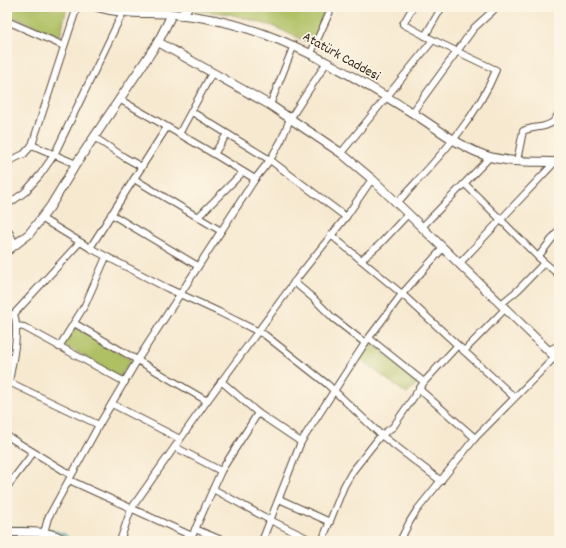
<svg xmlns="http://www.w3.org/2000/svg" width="566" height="548" font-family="Dekko,sans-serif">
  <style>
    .built { fill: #efd6bb }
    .green { fill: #aec063; stroke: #747540 }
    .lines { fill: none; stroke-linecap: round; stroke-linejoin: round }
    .stream { stroke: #3aacb3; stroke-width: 1.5 }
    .street-casing { stroke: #574739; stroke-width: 8 }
    .secondary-casing { stroke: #574739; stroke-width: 10 }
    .street { stroke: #fff; stroke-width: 6 }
    .secondary { stroke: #fff; stroke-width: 8 }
    .labels { text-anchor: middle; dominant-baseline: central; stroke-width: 3.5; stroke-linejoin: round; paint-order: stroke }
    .street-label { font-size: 14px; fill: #3b2a1e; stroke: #fcf5e5 }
  </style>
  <rect width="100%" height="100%" fill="#fcf5e5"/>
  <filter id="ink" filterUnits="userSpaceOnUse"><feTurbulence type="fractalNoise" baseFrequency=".025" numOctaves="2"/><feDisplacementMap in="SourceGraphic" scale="8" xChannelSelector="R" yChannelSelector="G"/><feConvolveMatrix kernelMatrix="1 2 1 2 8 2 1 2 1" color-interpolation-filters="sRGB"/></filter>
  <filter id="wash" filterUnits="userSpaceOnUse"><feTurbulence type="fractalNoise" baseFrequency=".012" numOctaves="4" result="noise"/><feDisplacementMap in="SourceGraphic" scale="16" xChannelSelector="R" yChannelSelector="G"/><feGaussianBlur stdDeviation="0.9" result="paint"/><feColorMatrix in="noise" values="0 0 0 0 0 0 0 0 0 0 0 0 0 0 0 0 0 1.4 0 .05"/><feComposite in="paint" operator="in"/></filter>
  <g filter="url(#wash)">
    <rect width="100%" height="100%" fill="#f7e9d0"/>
    <!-- built -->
    <polygon class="built" points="108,7 163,7 154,11"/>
    <!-- green -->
    <g class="green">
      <polygon points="7,7 67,7 60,36 7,14"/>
      <polygon points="197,7 329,7 311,44 273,26 229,14 197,10"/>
      <polygon points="75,327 131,360 120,377 63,344"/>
      <polygon points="371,343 419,381 407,394 360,359"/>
    </g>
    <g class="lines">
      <!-- stream -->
      <g class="stream">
        <polyline points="7,527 43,528"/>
        <polyline points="50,530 64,534 72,541"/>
      </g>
    </g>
  </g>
  <g filter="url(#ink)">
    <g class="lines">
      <!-- street casing -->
      <g class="street-casing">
        <g id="street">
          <polyline points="7,21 64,46"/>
          <polyline points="425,36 442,7"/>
          <polyline points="311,53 332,7"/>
          <polyline points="119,99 214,154 255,179"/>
          <polyline points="270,105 294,45"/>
          <polyline points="192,112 270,160 346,217"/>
          <polyline points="412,113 474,28 497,7"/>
          <polyline points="179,134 212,73"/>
          <polyline points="94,137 124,157 142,167"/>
          <polyline points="32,145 76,164"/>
          <polyline points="341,153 433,40"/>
          <polyline points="214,154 227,134"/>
          <path d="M517,161L523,131C532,126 546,129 554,121C556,119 557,115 559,113"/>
          <polyline points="7,162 24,154 32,145 77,7"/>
          <polyline points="134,179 221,231"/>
          <polyline points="465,184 538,257 559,275"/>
          <path d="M397,203C434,162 475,122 496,70L433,40L403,24L413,7"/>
          <polyline points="7,205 25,192 40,175 54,155 123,12"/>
          <polyline points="111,214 198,266"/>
          <polyline points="198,217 243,172"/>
          <polyline points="41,218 90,248 167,288 219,312 265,335 327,384 381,435 441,481"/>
          <polyline points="422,227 490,157"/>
          <polyline points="7,228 15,244"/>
          <polyline points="331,235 402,294 464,351 505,309"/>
          <polyline points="90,248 167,127"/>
          <polyline points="538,257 559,230"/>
          <polyline points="361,260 380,244 408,214"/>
          <polyline points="459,264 555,162"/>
          <polyline points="294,282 313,298 333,318 365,343"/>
          <polyline points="501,304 518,290 544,263"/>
          <polyline points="7,316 14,314 79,243"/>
          <polyline points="74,323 207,401"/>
          <polyline points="17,326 24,327 125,382"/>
          <polyline points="369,338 424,382"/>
          <polyline points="59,347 85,305 106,257"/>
          <polyline points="549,350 559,345"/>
          <polyline points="464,351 514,397"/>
          <polyline points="221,381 258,413 301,442"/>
          <path d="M7,382H9C12,364 20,330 14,314"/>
          <polyline points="9,382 99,425"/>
          <polyline points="419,389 475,438"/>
          <polyline points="112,404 180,439"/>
          <polyline points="7,436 71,475"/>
          <polyline points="175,447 221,471"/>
          <polyline points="69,480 192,536"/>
          <polyline points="7,487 33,453"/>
          <polyline points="213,489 270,520 313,541"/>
          <polyline points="279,499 330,522"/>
          <polyline points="195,529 224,541"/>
          <polyline points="44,533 48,518 99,425 138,359 255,179 270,160 281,141 290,119 327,62"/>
          <polyline points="120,541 131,509 207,401 298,277 346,217 372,179"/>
          <polyline points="190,541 221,471 258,413"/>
          <polyline points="262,541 301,442 365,343 402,294 443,248"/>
          <polyline points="322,541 344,486 352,472 381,435 393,427 424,382 457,346"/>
          <polyline points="400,541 410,521 417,510 475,438 555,357"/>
        </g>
      </g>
      <!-- secondary casing -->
      <g class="secondary-casing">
        <g id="secondary">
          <path d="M97,7C124,15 146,12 173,14C203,16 236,24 264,34C319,54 367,85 416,115C439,130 463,149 490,157C512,163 536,161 559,162"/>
          <polyline points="181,15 188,7"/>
          <polyline points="158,42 270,105 341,153 372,179 397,203 559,361"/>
          <polyline points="7,251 29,234 50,207 76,164 158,42 172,14"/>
          <path d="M7,532C24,532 52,530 65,541"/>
        </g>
      </g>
      <!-- street -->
      <use href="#street" class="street"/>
      <!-- secondary -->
      <use href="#secondary" class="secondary"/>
    </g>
  </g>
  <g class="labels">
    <!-- street labels -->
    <g class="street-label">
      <text transform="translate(341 57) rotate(29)">Atatürk Caddesi</text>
    </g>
  </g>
  <!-- margin -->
  <rect width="566" height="548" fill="none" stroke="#fcf5e5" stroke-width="24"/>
</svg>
